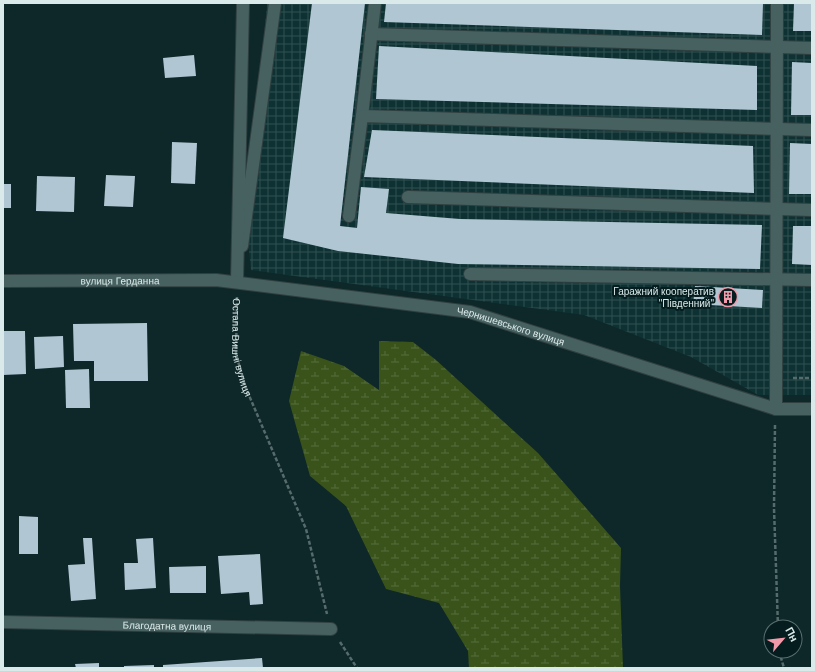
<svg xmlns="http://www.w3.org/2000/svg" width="815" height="671" font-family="Helvetica,sans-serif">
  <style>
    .industrial { fill: url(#industrial-grid) }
    .wetland { fill: url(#wetland-marsh) }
    .building { fill: #b0c6d3 }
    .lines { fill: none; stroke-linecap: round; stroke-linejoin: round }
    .lane-casing { stroke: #304041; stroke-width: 14 }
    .street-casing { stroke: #304041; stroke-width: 14 }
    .secondary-casing { stroke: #304041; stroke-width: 14 }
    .path { stroke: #566b6c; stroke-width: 2.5; stroke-dasharray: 4 2; stroke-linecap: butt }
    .lane { stroke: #476161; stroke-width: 12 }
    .street { stroke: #476161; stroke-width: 12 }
    .secondary { stroke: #476161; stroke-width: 12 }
    .labels { text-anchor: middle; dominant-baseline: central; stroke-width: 4; stroke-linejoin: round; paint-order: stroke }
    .street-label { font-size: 10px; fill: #dae9e9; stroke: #051d1e }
    .poi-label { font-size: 10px; fill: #dae9e9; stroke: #051d1e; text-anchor: end }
  </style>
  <defs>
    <pattern id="industrial-grid" width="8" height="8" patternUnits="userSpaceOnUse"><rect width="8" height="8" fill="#0e3233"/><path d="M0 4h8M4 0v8" fill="none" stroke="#305051"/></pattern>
    <pattern id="wetland-marsh" width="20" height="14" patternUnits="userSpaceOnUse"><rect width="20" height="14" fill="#39531b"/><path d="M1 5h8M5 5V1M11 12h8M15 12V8" fill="none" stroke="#556c3c"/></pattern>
  </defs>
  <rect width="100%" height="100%" fill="#0e2728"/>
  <!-- industrial -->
  <polygon class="industrial" points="267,3 812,3 812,395 758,395 691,357 584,315 251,270 247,233"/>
  <!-- wetland -->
  <polygon class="wetland" points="379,341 413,342 436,360 538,453 621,548 620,586 623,668 469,668 468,651 439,603 386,589 346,506 310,476 289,401 301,351 344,366 379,390"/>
  <!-- building -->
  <g class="building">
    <polygon points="312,3 365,3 340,226 357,228 361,187 389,189 386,213 460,219 762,225 760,269 458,264 338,251 283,238"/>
    <polygon points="386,3 763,3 762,35 384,22"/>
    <polygon points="794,3 812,3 812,31 793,31"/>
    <polygon points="379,46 757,66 757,110 376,99"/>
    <polygon points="194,55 196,76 165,78 163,58"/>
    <polygon points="792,62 812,63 812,115 791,115"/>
    <polygon points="372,130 753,146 754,193 364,177"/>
    <polygon points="172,142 197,143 195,184 171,183"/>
    <polygon points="790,143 812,144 812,194 789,194"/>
    <polygon points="106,175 135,176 133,207 104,206"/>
    <polygon points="37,176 75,177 74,212 36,211"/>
    <rect x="3" y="184" width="8" height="24"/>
    <polygon points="793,226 812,226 812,265 792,264"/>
    <polygon points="695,286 763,290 762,308 693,304"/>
    <polygon points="147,323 148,381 94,381 94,361 74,361 73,324"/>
    <polygon points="3,331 25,331 26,374 3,375"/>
    <polygon points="63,336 64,367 35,369 34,337"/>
    <polygon points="89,369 90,408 66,408 65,370"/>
    <polygon points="19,516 38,517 38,554 19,554"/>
    <polygon points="83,538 92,538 96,599 71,601 68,565 85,564"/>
    <polygon points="153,538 156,588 125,590 124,563 138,563 136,539"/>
    <polygon points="260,554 263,604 250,605 249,592 221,594 218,556"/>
    <polygon points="206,566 206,593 170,593 169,567"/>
    <polygon points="262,658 263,668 163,668 163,665"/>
    <polygon points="99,663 99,668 76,668 75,664"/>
    <polygon points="154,665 154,668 124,668 124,666"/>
  </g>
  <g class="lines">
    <!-- lane casing -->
    <g class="lane-casing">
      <g id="lane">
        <polyline points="371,34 812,48"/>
        <polyline points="362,116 375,3"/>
        <polyline points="408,197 812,210"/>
        <polyline points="349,216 362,116 812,130"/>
        <polyline points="242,246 275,3"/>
        <polyline points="470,274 812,280"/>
        <polyline points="776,409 777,3"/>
      </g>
    </g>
    <!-- street casing -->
    <g class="street-casing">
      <g id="street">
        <polyline points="237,282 243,3"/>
        <path id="s2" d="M3,622L331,629"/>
      </g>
    </g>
    <!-- secondary casing -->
    <g class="secondary-casing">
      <g id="secondary">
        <path id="s3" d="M3,281L216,280L470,312L776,409H812"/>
      </g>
    </g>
    <!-- path -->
    <g class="path">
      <path id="s1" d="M237,297L236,354L245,386L306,529L327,614"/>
      <polyline points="793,378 812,378"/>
      <polyline points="775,425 774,508 778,627"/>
      <polyline points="340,642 357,668"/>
      <polyline points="779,651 784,668"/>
    </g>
    <!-- lane -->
    <use href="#lane" class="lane"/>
    <!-- street -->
    <use href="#street" class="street"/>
    <!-- secondary -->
    <use href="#secondary" class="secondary"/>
  </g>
  <!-- icons -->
  <defs>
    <g id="building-ring" transform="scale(1)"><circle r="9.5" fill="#051d1e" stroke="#f39aaa" stroke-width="1.5"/><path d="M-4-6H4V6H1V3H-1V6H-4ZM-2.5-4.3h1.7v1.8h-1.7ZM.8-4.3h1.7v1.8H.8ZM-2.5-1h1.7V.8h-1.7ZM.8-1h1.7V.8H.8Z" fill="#f39aaa"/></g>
  </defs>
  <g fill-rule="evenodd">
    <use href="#building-ring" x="728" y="297"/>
  </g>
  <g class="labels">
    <!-- street labels -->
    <g class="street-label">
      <text stroke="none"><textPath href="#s3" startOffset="117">вулиця Герданна</textPath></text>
      <text stroke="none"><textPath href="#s3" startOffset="512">Чернишевського вулиця</textPath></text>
      <text stroke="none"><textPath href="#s1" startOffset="51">Остапа Вишні вулиця</textPath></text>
      <text stroke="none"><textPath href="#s2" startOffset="164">Благодатна вулиця</textPath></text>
    </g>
    <!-- poi labels -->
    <g class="poi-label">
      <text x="714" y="291">Гаражний кооператив<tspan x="714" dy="12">"Південний"</tspan></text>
    </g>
  </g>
  <!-- border -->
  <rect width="815" height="671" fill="none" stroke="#dae9e9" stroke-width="8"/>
  <!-- north arrow -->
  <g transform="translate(783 639) rotate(62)"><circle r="19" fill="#051d1e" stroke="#5a6f6f"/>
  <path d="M0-3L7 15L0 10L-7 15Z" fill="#f39aaa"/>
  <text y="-6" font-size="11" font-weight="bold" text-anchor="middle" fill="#dae9e9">Пн</text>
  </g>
</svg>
